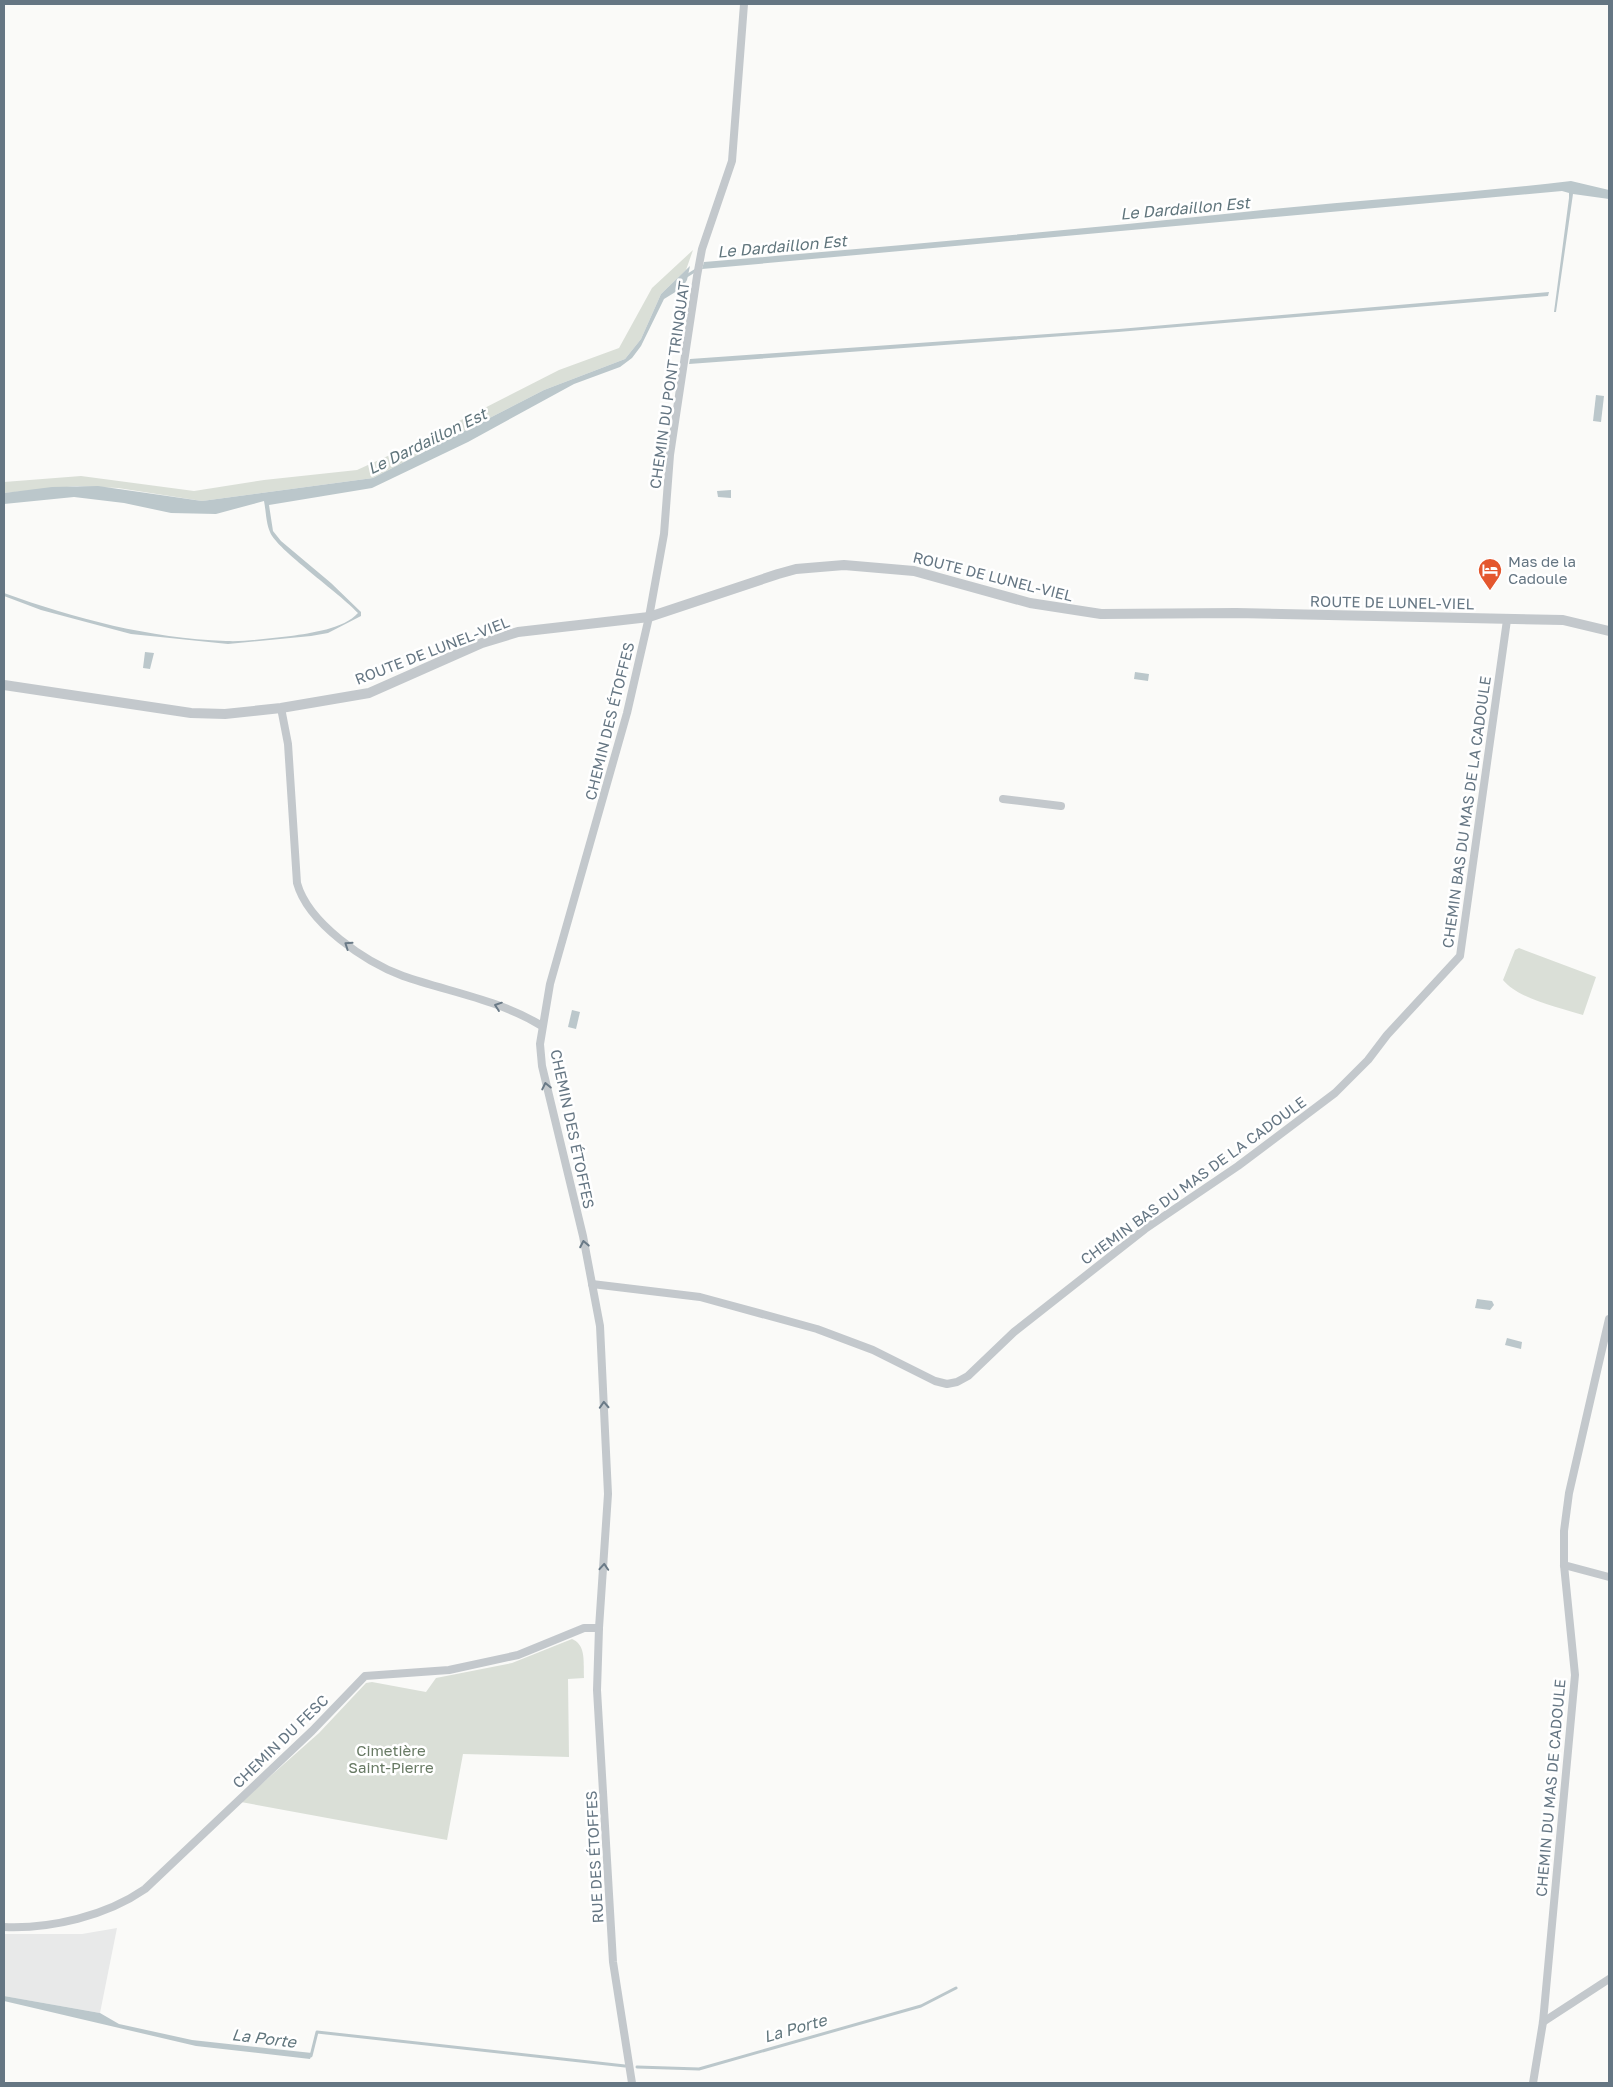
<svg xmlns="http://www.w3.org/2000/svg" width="1613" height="2087" font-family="'Golos Text',sans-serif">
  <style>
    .built { fill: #e8e9e9 }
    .green { fill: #dadfd7 }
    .water { fill: #bbc7cb }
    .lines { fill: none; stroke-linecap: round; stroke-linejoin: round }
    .stream { stroke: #bbc7cb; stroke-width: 3 }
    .minor { stroke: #c3c8cc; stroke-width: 8 }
    .tertiary { stroke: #c3c8cc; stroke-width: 10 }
    .oneway { stroke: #6a7a87 }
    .labels { text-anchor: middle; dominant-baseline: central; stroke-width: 5; stroke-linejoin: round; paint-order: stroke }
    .street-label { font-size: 15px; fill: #657683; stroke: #fff }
    .poi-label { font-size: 15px; fill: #657683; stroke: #fff; text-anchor: start }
    .park-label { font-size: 15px; fill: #687a64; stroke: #fff }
    .water-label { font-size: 16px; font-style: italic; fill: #60757c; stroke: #fff }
  </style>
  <rect width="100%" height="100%" fill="#fafaf8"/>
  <!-- built -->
  <polygon class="built" points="117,1928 100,2013 4,1996 4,1934 82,1934"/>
  <!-- green -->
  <g class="green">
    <polygon points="693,250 686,270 661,294 641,339 625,359 544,390 373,478 202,501 118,488 77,486 4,493 4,482 81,476 194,491 264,480 357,470 414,444 559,370 619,348 652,288"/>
    <path d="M1519,948L1596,977L1583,1015C1561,1008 1518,999 1503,980L1515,950Z"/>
    <path d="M572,1639C587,1645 583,1664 584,1678L568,1679L569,1757L463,1754L447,1840L241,1802L319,1733L366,1683L372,1682L426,1692L436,1678L512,1663Z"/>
  </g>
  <!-- water -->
  <g class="water">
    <path d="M1571,181L1609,190V199L1573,194L1556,312H1554L1569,198V193L1562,191L702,269L704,262C884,247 1064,231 1244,212C1353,200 1462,194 1571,181Z"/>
    <path d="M690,266L687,280L682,288L664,299L641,346L632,358L620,367L574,384L468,442L372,488L269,505L273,531L281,541L331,583L361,612V616L328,633L311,636L228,644L131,634L41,610L4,596V593C76,619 149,638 226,641C247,642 270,638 291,636C310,633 344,629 358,613C341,594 276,549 270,532C266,523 266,511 264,501L216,514L171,513L124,503L74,497L4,504V493L52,487L98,486L202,501L373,478L544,390L625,359L641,339L661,294Z"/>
    <polygon points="1549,292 1548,296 1118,332 689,364 690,359 1119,329"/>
    <polygon points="1596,395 1604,396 1601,422 1593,421"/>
    <polygon points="731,490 731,498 718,497 717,491"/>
    <polygon points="145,652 154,653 150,669 143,668"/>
    <polygon points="1135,672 1149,674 1148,681 1134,679"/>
    <polygon points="572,1010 580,1012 576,1029 568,1027"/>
    <polygon points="1477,1299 1492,1301 1494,1305 1490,1310 1475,1308"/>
    <polygon points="1507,1338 1522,1342 1521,1349 1505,1345"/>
    <polygon points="4,1996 100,2013 119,2024 192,2040 312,2053 310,2059 196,2046 4,2001"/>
  </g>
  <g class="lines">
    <!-- stream -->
    <g class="stream">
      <polyline points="685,277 696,270"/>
      <polyline points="307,2056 311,2056 317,2032 625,2066"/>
      <polyline points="637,2067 699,2069 921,2006 956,1988"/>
    </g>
    <!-- minor -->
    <g class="minor">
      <path d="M281,708L288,744L297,883C308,923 365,962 403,976C449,992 500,1000 542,1026"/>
      <polyline points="1003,799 1061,806"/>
      <polyline points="592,1284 700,1297 817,1329 873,1350 935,1381 947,1384 957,1382 968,1376 1014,1332 1145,1229 1238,1166 1335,1093 1368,1060 1387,1035 1460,956 1507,620"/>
      <polyline points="1564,1565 1609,1577"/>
      <path d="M4,1927C51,1929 106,1916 145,1889L312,1731L365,1676L449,1670L518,1655L584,1628H599"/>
      <polyline points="1543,2022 1609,1979"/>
      <polyline points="632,2083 613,1962 597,1690 599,1628 608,1494 600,1326 583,1236 542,1066 540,1044 550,984 627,713 649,617 664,534 670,455 697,276 702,249 732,161 744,4"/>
      <polyline points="1533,2083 1543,2022 1575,1675 1564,1565 1564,1531 1569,1493 1609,1319"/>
    </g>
    <!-- tertiary -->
    <polyline class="tertiary" points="4,685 191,713 225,714 281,708 369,693 482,643 518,632 649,617 778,574 796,569 844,565 914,571 1030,603 1101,614 1236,613 1563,620 1609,631"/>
  </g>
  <!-- one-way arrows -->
  <defs><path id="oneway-chevron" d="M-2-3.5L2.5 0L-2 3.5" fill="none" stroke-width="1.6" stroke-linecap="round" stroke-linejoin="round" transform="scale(1.25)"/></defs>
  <g class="oneway">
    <use href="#oneway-chevron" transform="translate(348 945) rotate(-146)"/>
    <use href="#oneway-chevron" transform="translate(498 1006) rotate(-161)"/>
    <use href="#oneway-chevron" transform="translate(546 1086) rotate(-102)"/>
    <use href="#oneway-chevron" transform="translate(584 1244) rotate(-101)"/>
    <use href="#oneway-chevron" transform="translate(604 1405) rotate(-93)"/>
    <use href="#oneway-chevron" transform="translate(604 1567) rotate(-86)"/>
  </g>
  <!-- icons -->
  <defs>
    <g id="hotel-pin" transform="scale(1.25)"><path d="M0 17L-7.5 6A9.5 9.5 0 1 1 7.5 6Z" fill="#e4572e" stroke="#fff"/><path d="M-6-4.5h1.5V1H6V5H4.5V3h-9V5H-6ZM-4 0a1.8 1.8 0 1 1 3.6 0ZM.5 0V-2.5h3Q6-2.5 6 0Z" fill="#fff"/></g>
  </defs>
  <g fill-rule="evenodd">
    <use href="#hotel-pin" x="1490" y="570"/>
  </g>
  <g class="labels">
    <!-- street labels -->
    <g class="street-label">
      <text transform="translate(669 385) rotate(-82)">CHEMIN DU PONT TRINQUAT</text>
      <text transform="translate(993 576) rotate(14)">ROUTE DE LUNEL-VIEL</text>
      <text transform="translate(1392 602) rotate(1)">ROUTE DE LUNEL-VIEL</text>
      <text transform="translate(432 650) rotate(-21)">ROUTE DE LUNEL-VIEL</text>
      <text transform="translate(609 721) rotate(-76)">CHEMIN DES ÉTOFFES</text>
      <text transform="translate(1466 812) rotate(-82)">CHEMIN BAS DU MAS DE LA CADOULE</text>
      <text transform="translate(573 1129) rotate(78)">CHEMIN DES ÉTOFFES</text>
      <text transform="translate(1193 1180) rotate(-36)">CHEMIN BAS DU MAS DE LA CADOULE</text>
      <text transform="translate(280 1741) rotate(-44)">CHEMIN DU FESC</text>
      <text transform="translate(1550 1788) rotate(-85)">CHEMIN DU MAS DE CADOULE</text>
      <text transform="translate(594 1857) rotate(-93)">RUE DES ÉTOFFES</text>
    </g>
    <!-- poi labels -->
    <g class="poi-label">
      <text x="1508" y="561">Mas de la<tspan x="1508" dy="17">Cadoule</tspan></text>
    </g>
    <!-- park labels -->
    <g class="park-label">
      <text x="391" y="1750">Cimetière<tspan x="391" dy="17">Saint-Pierre</tspan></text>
    </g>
    <!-- water labels -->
    <g class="water-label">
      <text transform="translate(1185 208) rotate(-5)">Le Dardaillon Est</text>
      <text transform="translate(782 246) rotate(-5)">Le Dardaillon Est</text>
      <text transform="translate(427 441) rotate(-26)">Le Dardaillon Est</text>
      <text transform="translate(795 2028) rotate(-16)">La Porte</text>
      <text transform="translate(264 2038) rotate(7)">La Porte</text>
    </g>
  </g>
  <!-- border -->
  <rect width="1613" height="2087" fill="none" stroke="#657683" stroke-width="10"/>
</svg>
